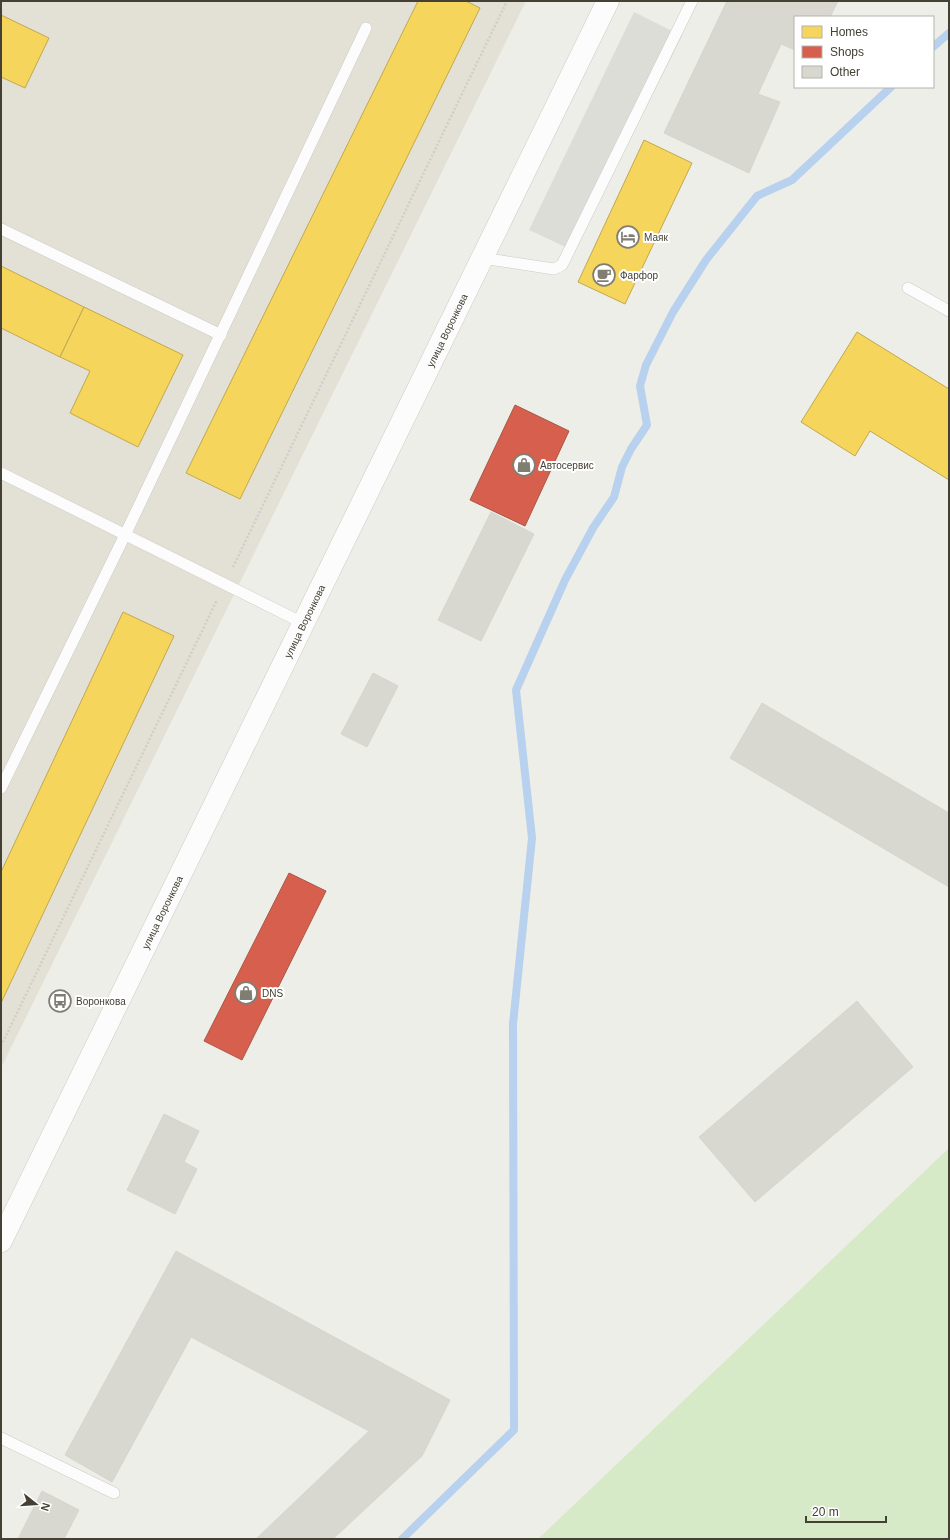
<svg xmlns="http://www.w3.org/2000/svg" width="950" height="1540" font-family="Helvetica,sans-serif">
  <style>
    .residential { fill: #e3e0d5 }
    .green { fill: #d7eac7 }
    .parking { fill: #ddddd7 }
    .homes { fill: #f6d55c; stroke: #c1a850 }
    .shops { fill: #d6604d; stroke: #aa5646 }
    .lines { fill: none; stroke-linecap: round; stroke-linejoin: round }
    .stream { stroke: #b7d1ee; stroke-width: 8 }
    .building { fill: #d8d7d0; stroke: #d6d5cd }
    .service-casing { stroke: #cccbc5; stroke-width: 12 }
    .minor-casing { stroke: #cccbc5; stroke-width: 23 }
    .path { stroke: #d0cec9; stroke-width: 2.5; stroke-dasharray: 2 2; stroke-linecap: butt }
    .service { stroke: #fcfcfc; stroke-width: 11 }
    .minor { stroke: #fcfcfc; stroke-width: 22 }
    .labels { text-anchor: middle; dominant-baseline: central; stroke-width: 4; stroke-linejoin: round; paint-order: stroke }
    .poi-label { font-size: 10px; fill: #444034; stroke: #fff; text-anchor: start }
    .street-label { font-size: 10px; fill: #444034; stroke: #fff }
  </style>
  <rect width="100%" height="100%" fill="#eeeee8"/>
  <!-- residential -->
  <polygon class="residential" points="1,1 526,1 1,1068"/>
  <!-- green -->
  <polygon class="green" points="949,1148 949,1539 538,1539"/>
  <!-- parking -->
  <polygon class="parking" points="634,12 682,36 574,251 529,230"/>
  <!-- homes -->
  <g class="homes">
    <polygon points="418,1 466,1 480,8 240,499 186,473"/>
    <polygon points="1,15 49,38 25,88 1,77"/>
    <polygon points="644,140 692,163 625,304 578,282"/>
    <polygon points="1,266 84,307 60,357 1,328"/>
    <polygon points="84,307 183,355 138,447 70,413 90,371 60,357"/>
    <polygon points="857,332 949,389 949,480 870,431 855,456 801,422"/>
    <polygon points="123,612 174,636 1,1003 1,872"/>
  </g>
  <!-- shops -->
  <g class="shops">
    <polygon points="515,405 569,431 525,526 470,500"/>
    <polygon points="289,873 326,891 242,1060 204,1041"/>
  </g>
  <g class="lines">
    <!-- stream -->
    <g class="stream">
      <polyline points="933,47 949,33"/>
      <polyline points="402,1539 514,1430 513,1024 532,838 516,690 565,580 593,528 614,497 622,467 631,449 647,425 640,386 646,365 673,312 706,260 757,196 792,180 891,87"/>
    </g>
  </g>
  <!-- building -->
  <g class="building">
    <polygon points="727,1 838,1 830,17 795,17 795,50 781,44 758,94 780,102 749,173 664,133"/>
    <polygon points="491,512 534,534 481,641 438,620"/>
    <polygon points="373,673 398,686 367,747 341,734"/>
    <polygon points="762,703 949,813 949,887 730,758"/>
    <polygon points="857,1001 913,1067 755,1202 699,1137"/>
    <polygon points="164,1114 199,1131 184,1162 197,1169 175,1214 127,1190"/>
    <polygon points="176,1251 450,1400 422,1456 333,1539 256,1539 369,1431 191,1337 112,1482 65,1455"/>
    <polygon points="42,1491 79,1510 64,1539 18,1539"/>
  </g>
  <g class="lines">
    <!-- service casing -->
    <g class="service-casing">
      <g id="service">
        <polyline points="1,229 221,335"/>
        <polyline points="482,258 554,269 562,265 692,1"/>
        <polyline points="908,288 949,311"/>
        <polyline points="1,473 303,623"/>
        <polyline points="1,788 125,535 366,28"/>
        <polyline points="1,1438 114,1493"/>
      </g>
    </g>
    <!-- minor casing -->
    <g class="minor-casing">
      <g id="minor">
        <path id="s1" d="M1,1241L608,1"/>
      </g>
    </g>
    <!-- path -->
    <g class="path">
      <polyline points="233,567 507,1"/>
      <polyline points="1,1046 217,600"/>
    </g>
    <!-- service -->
    <use href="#service" class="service"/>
    <!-- minor -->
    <use href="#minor" class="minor"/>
  </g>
  <!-- icons -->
  <defs>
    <g id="hotel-ring" transform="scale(1.15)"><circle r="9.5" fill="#fff" stroke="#807d73" stroke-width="1.5"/><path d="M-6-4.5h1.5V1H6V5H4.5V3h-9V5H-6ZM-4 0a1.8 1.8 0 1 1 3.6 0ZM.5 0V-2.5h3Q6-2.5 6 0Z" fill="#807d73"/></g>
    <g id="cafe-ring" transform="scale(1.15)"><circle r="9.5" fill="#fff" stroke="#807d73" stroke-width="1.5"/><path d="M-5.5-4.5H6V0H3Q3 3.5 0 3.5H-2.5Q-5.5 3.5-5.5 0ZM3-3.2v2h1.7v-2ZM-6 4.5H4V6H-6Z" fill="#807d73"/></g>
    <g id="shop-ring" transform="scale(1.15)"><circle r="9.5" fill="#fff" stroke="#807d73" stroke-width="1.5"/><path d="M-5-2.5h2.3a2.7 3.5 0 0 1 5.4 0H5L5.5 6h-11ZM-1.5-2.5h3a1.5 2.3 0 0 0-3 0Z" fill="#807d73"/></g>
    <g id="bus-ring" transform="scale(1.15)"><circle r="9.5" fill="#fff" stroke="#807d73" stroke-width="1.5"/><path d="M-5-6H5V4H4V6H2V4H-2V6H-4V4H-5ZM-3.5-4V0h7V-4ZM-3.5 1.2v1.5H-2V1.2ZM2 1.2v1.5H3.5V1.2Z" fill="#807d73"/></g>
  </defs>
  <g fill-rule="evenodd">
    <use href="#hotel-ring" x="628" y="237"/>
    <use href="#cafe-ring" x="604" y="275"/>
    <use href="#shop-ring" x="524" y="465"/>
    <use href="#shop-ring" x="246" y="993"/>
    <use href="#bus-ring" x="60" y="1001"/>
  </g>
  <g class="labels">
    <!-- poi labels -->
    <g class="poi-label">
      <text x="644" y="237">Маяк</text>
      <text x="620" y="275">Фарфор</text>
      <text x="540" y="465">Автосервис</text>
      <text x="262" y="993">DNS</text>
      <text x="76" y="1001">Воронкова</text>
    </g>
    <!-- street labels -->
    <g class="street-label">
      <text stroke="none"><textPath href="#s1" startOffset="1014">улица Воронкова</textPath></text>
      <text stroke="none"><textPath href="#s1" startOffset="690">улица Воронкова</textPath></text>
      <text stroke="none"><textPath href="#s1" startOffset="366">улица Воронкова</textPath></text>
    </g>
  </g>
  <!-- border -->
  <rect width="950" height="1540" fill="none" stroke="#444034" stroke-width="4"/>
  <!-- legend -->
  <rect x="794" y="16" width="140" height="72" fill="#ffffff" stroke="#b4b3ae"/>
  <rect x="802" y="26" width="20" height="12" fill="#f6d55c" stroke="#b4b3ae"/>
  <text x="830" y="36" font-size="12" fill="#444034">Homes</text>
  <rect x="802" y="46" width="20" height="12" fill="#d6604d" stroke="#b4b3ae"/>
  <text x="830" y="56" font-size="12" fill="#444034">Shops</text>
  <rect x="802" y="66" width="20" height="12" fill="#d8d7d0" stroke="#b4b3ae"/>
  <text x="830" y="76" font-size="12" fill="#444034">Other</text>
  <!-- north arrow -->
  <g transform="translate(36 1504) rotate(107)" stroke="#ffffff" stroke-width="3" paint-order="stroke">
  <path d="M0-3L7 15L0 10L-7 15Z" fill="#444034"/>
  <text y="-6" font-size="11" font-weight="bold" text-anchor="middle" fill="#444034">N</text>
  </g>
  <!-- scale -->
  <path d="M806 1516v6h80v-6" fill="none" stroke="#444034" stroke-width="2"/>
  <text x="812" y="1516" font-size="12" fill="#444034" stroke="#ffffff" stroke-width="3" paint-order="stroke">20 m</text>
</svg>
